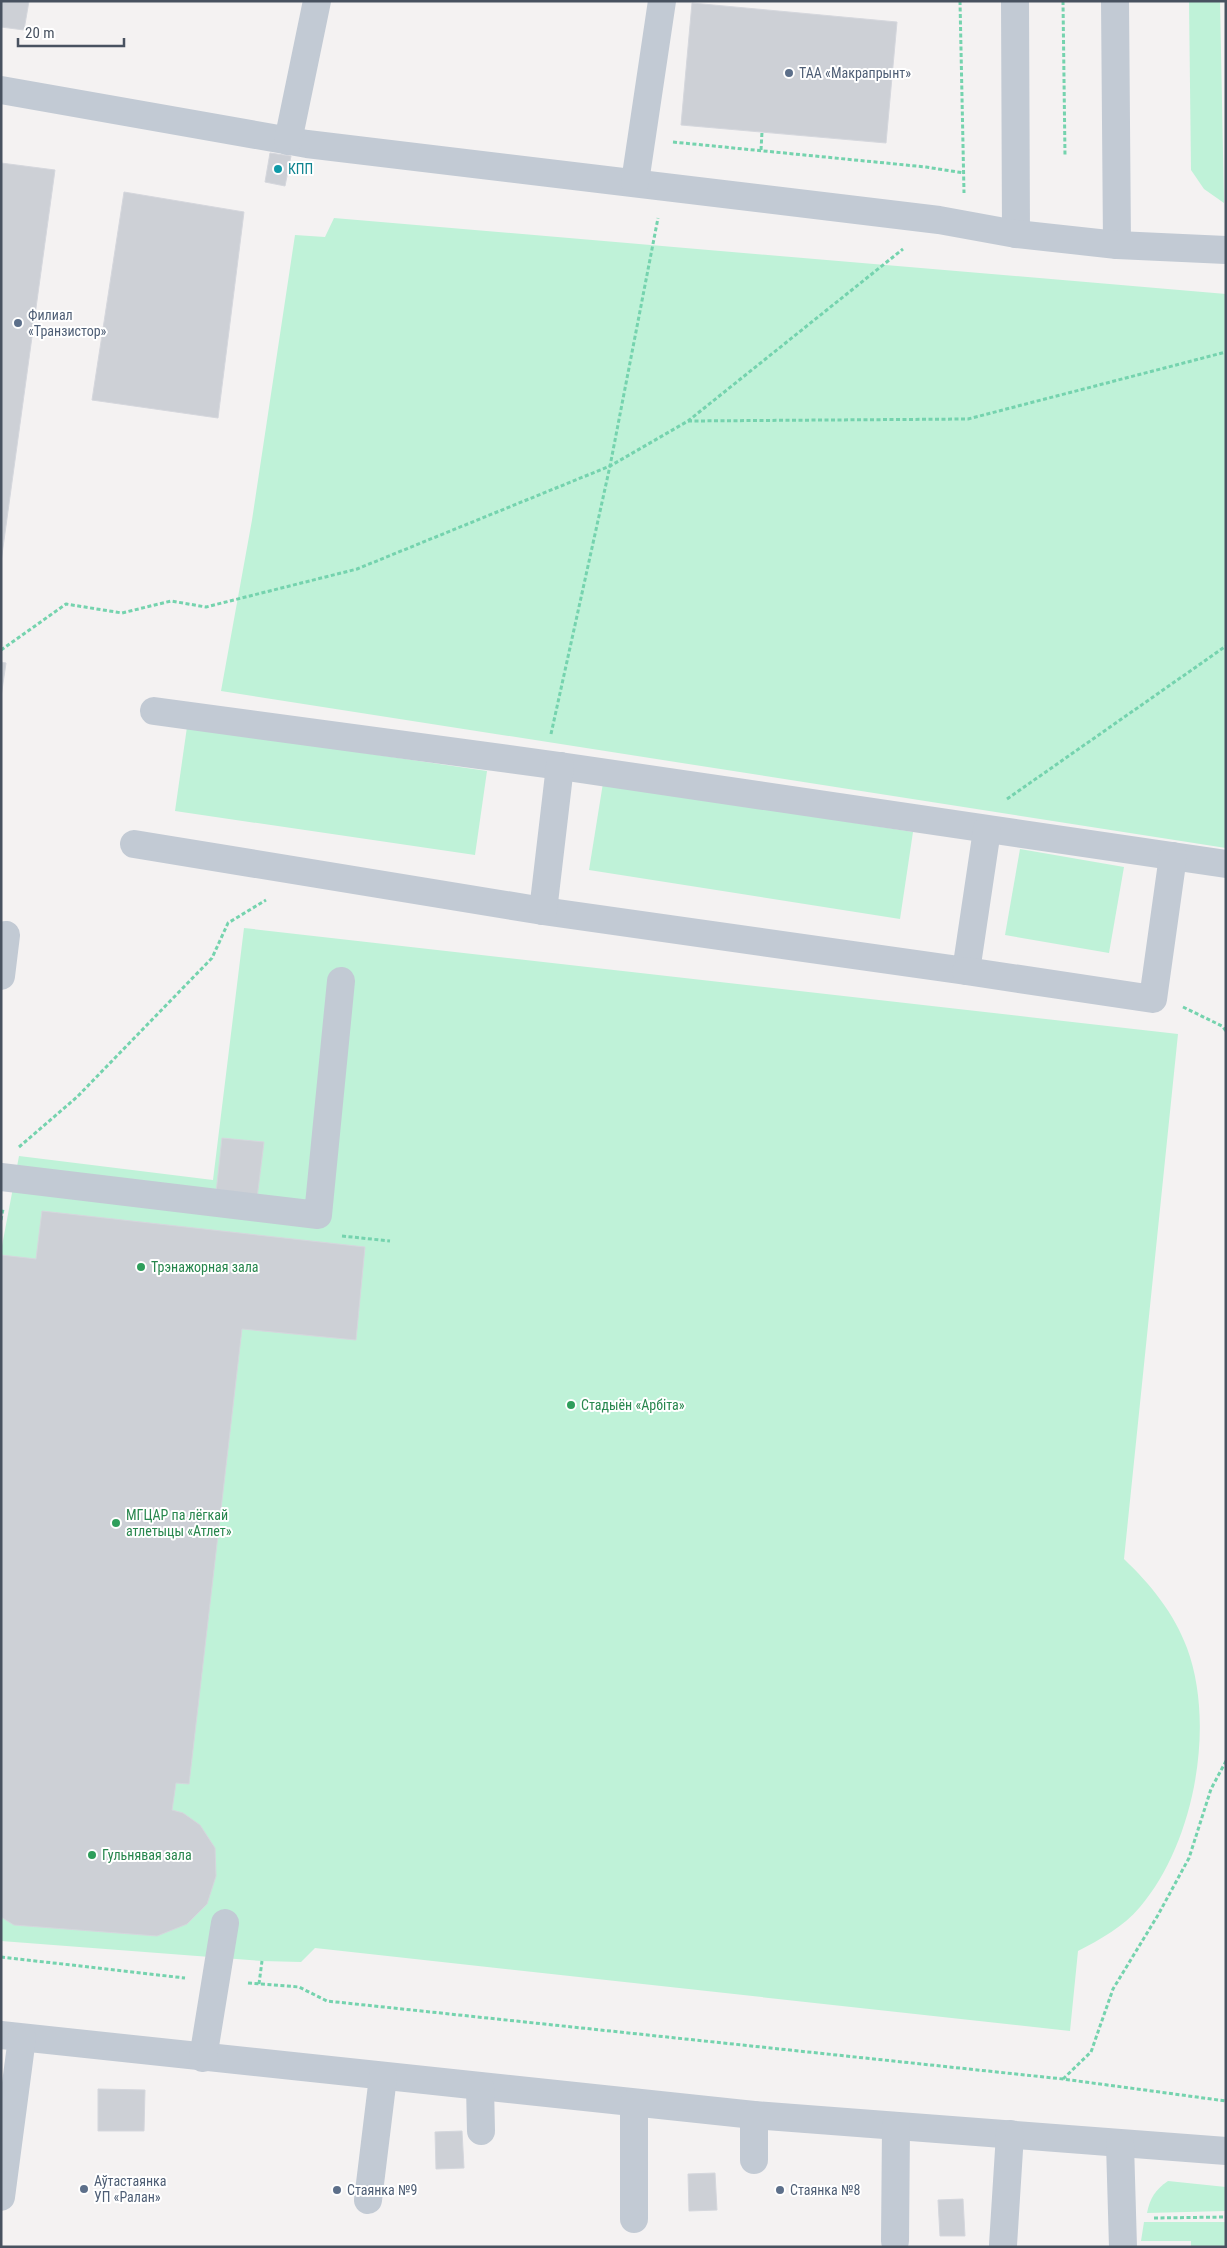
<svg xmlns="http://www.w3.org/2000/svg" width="1227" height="2248" font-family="'Roboto Condensed',sans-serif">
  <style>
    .green { fill: #bff2d8 }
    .building { fill: #cdd0d6; stroke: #d5d7dd }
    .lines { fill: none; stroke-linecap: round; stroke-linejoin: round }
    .path { stroke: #75d3ae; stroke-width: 3; stroke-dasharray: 4 2.5; stroke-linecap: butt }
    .minor { stroke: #c2cad4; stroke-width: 28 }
    .service-dot { fill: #5c6f8a; stroke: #fff; stroke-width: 2 }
    .culture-dot { fill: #0f9aa8; stroke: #fff; stroke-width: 2 }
    .leisure-dot { fill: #2e9e5b; stroke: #fff; stroke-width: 2 }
    .labels { text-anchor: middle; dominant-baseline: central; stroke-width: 4; stroke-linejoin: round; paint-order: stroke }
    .service-label { font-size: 14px; fill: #4e5e75; stroke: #fff; text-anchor: start }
    .culture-label { font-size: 14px; fill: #0d838f; stroke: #fff; text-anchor: start }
    .leisure-label { font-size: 14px; fill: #27864d; stroke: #fff; text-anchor: start }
  </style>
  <rect width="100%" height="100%" fill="#f4f2f2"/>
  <!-- green -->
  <g class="green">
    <polygon points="1189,1 1220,1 1224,203 1204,189 1191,170"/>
    <polygon points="334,218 1226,294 1226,848 221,691 252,520 295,235 325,237"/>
    <polygon points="187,727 487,771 475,855 175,811"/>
    <polygon points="603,783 913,832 900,919 589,870"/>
    <polygon points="1020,849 1124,867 1109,953 1005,935"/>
    <path d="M244,928L1178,1034L1124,1559C1151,1585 1174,1613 1187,1648C1216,1726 1194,1844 1140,1907C1123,1927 1101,1939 1078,1951L1070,2031L315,1948L301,1962L262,1961L1,1941V1251L19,1156L213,1180Z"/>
    <path d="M1168,2181L1226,2187V2211L1147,2213C1150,2198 1155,2190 1168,2181Z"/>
    <polygon points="1144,2222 1226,2222 1226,2247 1191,2247 1191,2241 1141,2241"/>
  </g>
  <!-- building -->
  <g class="building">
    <polygon points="1,1 29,1 24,30 1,27"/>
    <polygon points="692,3 897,22 886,143 681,125"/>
    <polygon points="270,153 291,156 285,186 265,182"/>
    <polygon points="1,163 55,170 1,562"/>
    <polygon points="124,192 244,212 218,418 92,400"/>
    <polygon points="1,662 6,663 1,697"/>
    <polygon points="222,1138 264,1142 257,1198 216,1193"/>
    <polygon points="42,1211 365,1247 356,1340 242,1329 189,1784 176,1783 172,1810 183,1813 200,1825 215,1848 216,1876 207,1904 187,1924 157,1936 14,1925 1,1917 1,1255 36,1259"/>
    <polygon points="98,2089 145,2090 144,2131 98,2131"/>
    <polygon points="462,2131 464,2168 436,2169 435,2132"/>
    <polygon points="715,2173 717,2210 689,2211 688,2174"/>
    <polygon points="963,2199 965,2236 940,2236 938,2200"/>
  </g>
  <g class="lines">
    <!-- path -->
    <g class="path">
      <polyline points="960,1 964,193"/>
      <polyline points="1063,1 1065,156"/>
      <polyline points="673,142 926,167 964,173"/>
      <polyline points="761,150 762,132"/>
      <polyline points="688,421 968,419 1226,352"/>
      <polyline points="1,650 66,604 122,613 171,601 206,607 357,569 610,466 688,421 903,249"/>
      <polyline points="551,734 610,466 658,218"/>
      <polyline points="1007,799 1226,646"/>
      <polyline points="1183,1007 1222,1026 1226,1031"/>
      <polyline points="19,1147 77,1097 212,958 228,923 266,900"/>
      <polyline points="1,1220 3,1209"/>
      <polyline points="342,1236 390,1241"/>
      <polyline points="1,1957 185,1978"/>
      <polyline points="248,1983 299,1987 327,2001 1063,2079 1226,2101"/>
      <polyline points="259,1984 262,1961"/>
      <polyline points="1063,2079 1091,2052 1113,1989 1158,1915 1189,1858 1211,1789 1226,1761"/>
      <polyline points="1154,2218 1226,2217"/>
    </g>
    <!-- minor -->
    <g class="minor">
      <polyline points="1015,1 1016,234"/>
      <polyline points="1115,1 1117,245"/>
      <polyline points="1,90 307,144 939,220 1016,234 1117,245 1226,250"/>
      <polyline points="288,141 317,1"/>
      <polyline points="635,182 662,1"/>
      <polyline points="154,711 560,766 1226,864"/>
      <polyline points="134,844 543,911 966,971 987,830"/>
      <polyline points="543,911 560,766"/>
      <polyline points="966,971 1153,999 1173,856"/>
      <polyline points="1,976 6,935"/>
      <polyline points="1,1177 318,1215 341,981"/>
      <polyline points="1,2035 754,2115 1226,2151"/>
      <polyline points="203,2058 225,1923"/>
      <polyline points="480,2087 481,2131"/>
      <polyline points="754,2115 754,2160"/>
      <polyline points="1120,2144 1123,2247"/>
      <polyline points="1,2197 22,2038"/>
      <polyline points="368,2200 383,2077"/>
      <polyline points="634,2219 634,2103"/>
      <polyline points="895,2241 896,2126"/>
      <polyline points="1003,2245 1010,2134"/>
    </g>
  </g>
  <!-- markers -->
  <g class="service-dot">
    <circle cx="789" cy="73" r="5"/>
    <circle cx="18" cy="323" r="5"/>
    <circle cx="84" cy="2189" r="5"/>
    <circle cx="337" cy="2190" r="5"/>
    <circle cx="780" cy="2190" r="5"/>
  </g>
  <circle class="culture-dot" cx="278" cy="169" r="5"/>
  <g class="leisure-dot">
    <circle cx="141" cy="1267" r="5"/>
    <circle cx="571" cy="1405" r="5"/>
    <circle cx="116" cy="1523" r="5"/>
    <circle cx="92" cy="1855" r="5"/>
  </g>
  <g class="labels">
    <!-- service labels -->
    <g class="service-label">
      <text x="799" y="73">ТАА «Макрапрынт»</text>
      <text x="28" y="315">Филиал<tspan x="28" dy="16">«Транзистор»</tspan></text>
      <text x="94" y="2181">Аўтастаянка<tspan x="94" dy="16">УП «Ралан»</tspan></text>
      <text x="347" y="2190">Стаянка №9</text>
      <text x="790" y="2190">Стаянка №8</text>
    </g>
    <!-- culture labels -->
    <g class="culture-label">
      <text x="288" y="169">КПП</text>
    </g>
    <!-- leisure labels -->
    <g class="leisure-label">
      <text x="151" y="1267">Трэнажорная зала</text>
      <text x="581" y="1405">Стадыён «Арбіта»</text>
      <text x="126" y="1515">МГЦАР па лёгкай<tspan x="126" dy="16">атлетыцы «Атлет»</tspan></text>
      <text x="102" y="1855">Гульнявая зала</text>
    </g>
  </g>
  <!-- border -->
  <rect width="1227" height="2248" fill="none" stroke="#485260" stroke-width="5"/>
  <!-- scale -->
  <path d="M18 38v8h106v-8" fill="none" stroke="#485260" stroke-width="2.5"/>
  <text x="25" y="38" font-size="15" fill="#485260" stroke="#ffffff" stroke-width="4" paint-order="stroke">20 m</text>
</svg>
